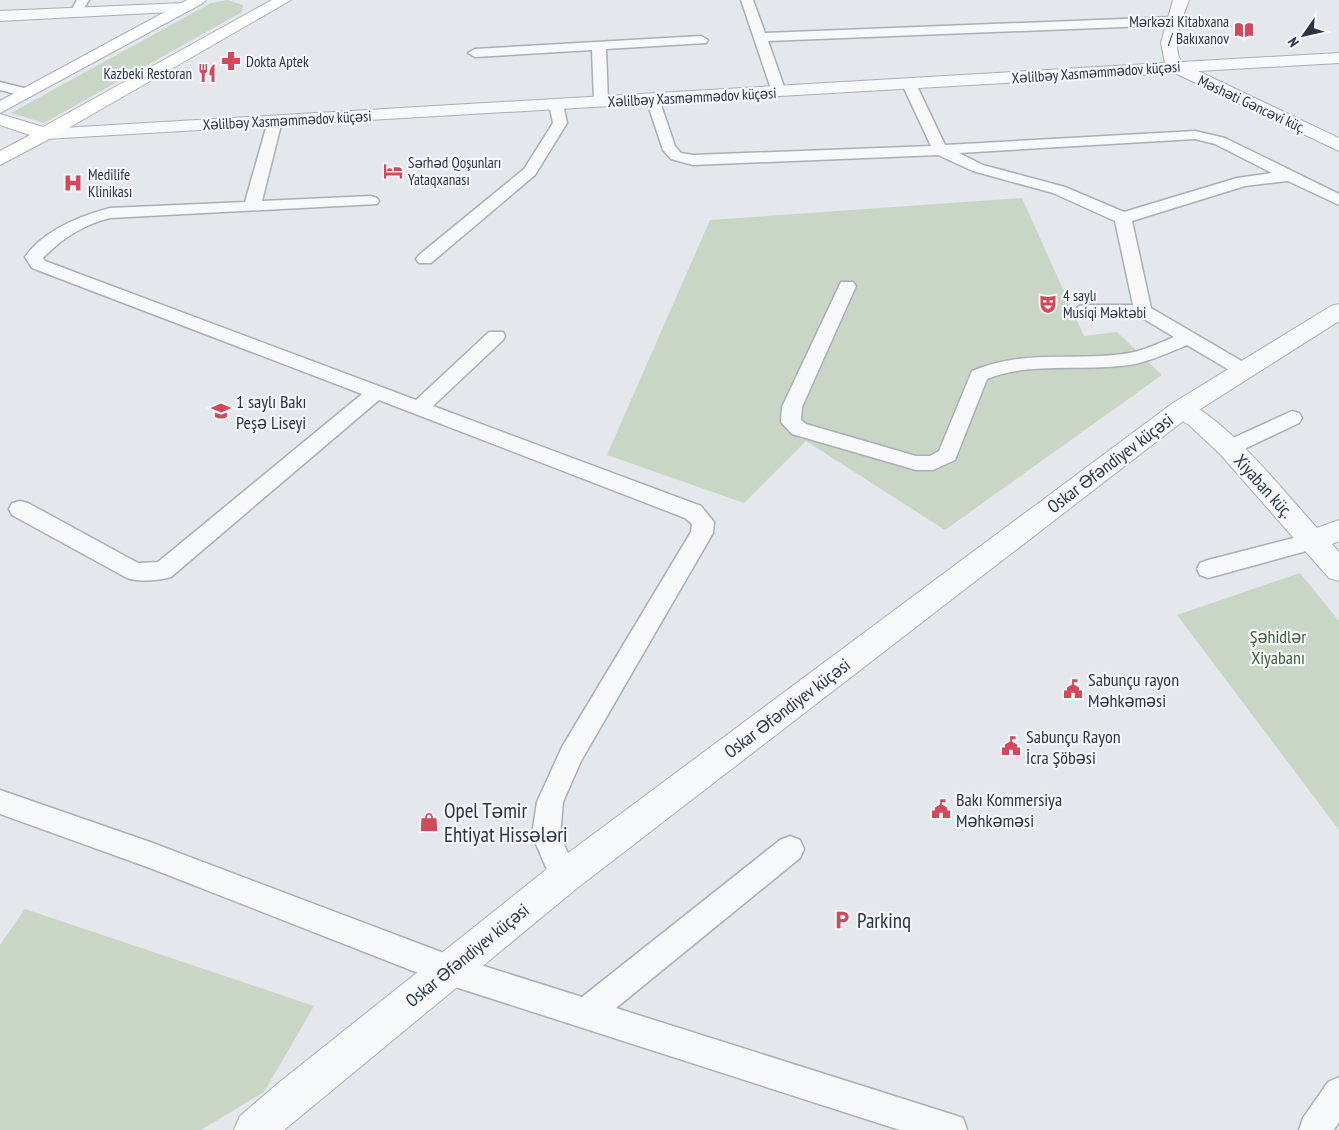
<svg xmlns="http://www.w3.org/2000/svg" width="1339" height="1130" font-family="'PT Sans Narrow',sans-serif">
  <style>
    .green { fill: #c9d6c5 }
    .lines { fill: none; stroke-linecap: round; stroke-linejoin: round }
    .service-casing { stroke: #a9aeb7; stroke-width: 3 }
    .minor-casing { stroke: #a9aeb7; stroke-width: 2 }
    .tertiary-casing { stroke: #a9aeb7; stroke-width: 2 }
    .secondary-casing { stroke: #a9aeb7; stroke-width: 2 }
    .service { fill: #f7f8fa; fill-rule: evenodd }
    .minor { fill: #f7f8fa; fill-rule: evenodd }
    .tertiary { fill: #f7f8fa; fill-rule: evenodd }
    .secondary { fill: #fff; fill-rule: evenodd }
    .labels { text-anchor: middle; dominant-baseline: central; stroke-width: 4.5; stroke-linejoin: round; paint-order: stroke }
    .far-poi-label { font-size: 15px; fill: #2b3445; stroke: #f4f6f9; text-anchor: start }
    .far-street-label { font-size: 15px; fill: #2b3445; stroke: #f4f6f9 }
    .poi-label { font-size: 18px; fill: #2b3445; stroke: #f4f6f9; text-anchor: start }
    .street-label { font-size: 18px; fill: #2b3445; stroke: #f4f6f9 }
    .park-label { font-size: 18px; fill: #3f6138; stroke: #f4f6f9 }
    .near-poi-label { font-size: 21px; fill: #2b3445; stroke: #f4f6f9; text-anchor: start }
  </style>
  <rect width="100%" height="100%" fill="#e4e7ec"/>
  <!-- green -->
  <g class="green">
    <polygon points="227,0 243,5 242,12 44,123 11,113 211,3"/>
    <polygon points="1022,198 1084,336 1117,332 1162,375 945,530 806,441 744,503 607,455 710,220"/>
    <polygon points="1300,573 1339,621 1339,830 1177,615"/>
    <polygon points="25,909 314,1006 264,1092 201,1130 0,1130 0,945"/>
  </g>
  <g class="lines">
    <!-- service casing -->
    <g class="service-casing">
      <g id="service">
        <polygon points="77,0 89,0 80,15 76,16 70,12"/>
        <polygon points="741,0 753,0 765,33 1173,17 1179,21 1173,25 768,41 786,92 779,96 772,92"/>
        <polygon points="701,36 708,40 706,43 606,49 608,101 601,105 594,101 592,50 475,57 468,53 475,49"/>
        <path d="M909,80L916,84L945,145L1195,131L1225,138L1339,194V205L1288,181L1245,186L1132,221L1151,308L1250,366L1253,370L1250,374L1243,376L1236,374L1187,345C1166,354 1144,364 1121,366C1076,371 1030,362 987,379L955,460L933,470H916L792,434L781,422L782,407L841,282H853L856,286L802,407L801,420L806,424L916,456H930L939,451L972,371C1026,349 1069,361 1123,354C1141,352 1157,344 1174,337L1139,316L1085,315L1079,314L1076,310L1079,306L1085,305H1133L1115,221L1053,193L973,171L938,155L693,165L671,159L663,150L646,99L648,96H658L675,146L681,153L693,155L931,146L902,84ZM1195,139L1215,144L1272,173L1237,178L1124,212L1065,187L983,165L959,153Z"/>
        <polygon points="0,82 32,90 34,93 27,97 0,90"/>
        <polygon points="556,100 563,104 567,123 535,175 431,263 419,263 416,259 419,255 524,169 553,123 549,104"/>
        <path d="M275,117L282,121L262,201L371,196L377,198L379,201L377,204L110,218C85,224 61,239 43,258L45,261L416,400L489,332H503L505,336L503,340L433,406L701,506L714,522L713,533L581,761L563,802L560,835L578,877L574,886L564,890L554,886L532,835L537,802L562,747L691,532L692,524L685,518L379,400L171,577C158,581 140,582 127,578L12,515L9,509L12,503L20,501L28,503L138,563L158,562L362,394L32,268L25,257C44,230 80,216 110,208L245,202L268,121Z"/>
        <polygon points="1292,411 1299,413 1302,418 1299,423 1236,453 1229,455 1222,453 1219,448 1222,443"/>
        <polygon points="1313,533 1321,535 1324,541 1321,547 1208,578 1200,575 1197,569 1200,563 1208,560"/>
        <polygon points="0,790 150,842 449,955 582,997 780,840 790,836 800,840 804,849 800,858 616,1008 951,1114 963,1118 967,1130 900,1130 449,985 150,868 0,814"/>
        <polygon points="1339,1077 1339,1122 1334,1130 1299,1130 1303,1118 1328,1082"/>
      </g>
    </g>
    <!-- minor casing -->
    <g class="minor-casing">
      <g id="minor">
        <path d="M1173,0H1189C1182,19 1171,43 1181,62L1339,53V63L1198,71L1339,138V151L1175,73L45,139L39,138L36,134L39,130L45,129L1165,63L1161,43Z"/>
        <polygon points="184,3 192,8 189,11 0,21 0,11"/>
        <path d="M1182,401C1221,412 1288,496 1317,528L1339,520V541L1332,544L1339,552V581L1329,578L1220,454L1189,425L1173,415L1170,409L1173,403Z"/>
      </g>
    </g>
    <!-- tertiary casing -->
    <g class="tertiary-casing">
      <polygon id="tertiary" points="1339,304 1339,321 1191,415 576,889 284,1130 234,1130 240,1116 276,1085 552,865 1173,403 1331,306"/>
    </g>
    <!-- secondary casing -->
    <g class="secondary-casing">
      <g id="secondary">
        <polygon points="187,0 206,0 203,3 0,113 0,101"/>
        <polygon points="272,0 291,0 51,138 0,165 0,151 30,135 0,125 0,114 43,127"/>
      </g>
    </g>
    <!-- service -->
    <use href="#service" class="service"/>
    <!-- minor -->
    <use href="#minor" class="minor"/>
    <!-- tertiary -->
    <use href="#tertiary" class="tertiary"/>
    <!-- secondary -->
    <use href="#secondary" class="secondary"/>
  </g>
  <!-- icons -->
  <defs>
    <g id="library-bare" transform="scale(1.5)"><path d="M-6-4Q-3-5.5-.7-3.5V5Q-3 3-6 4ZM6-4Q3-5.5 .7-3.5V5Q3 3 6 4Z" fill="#d1495b" stroke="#f4f6f9" stroke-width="2.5" paint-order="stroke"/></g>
    <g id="pharmacy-bare" transform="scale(1.5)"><path d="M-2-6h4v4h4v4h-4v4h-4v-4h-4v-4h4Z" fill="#d1495b" stroke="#f4f6f9" stroke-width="2.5" paint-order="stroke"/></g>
    <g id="restaurant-bare" transform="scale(1.5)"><path d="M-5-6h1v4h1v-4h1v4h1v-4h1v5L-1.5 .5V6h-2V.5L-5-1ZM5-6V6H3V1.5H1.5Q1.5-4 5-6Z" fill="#d1495b" stroke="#f4f6f9" stroke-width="2.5" paint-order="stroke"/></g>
    <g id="hotel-bare" transform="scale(1.5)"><path d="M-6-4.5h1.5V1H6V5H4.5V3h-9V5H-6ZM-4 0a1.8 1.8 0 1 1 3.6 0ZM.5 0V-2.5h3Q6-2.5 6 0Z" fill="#d1495b" stroke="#f4f6f9" stroke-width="2.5" paint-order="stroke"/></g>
    <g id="hospital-bare" transform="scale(1.5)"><path d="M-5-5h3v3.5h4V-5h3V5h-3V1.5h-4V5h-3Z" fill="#d1495b" stroke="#f4f6f9" stroke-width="2.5" paint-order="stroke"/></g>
    <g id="theatre-bare" transform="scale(1.5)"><path d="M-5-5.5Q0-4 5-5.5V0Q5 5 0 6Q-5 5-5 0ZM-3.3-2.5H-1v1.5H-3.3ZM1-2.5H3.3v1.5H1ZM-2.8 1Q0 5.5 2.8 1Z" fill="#d1495b" stroke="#f4f6f9" stroke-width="2.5" paint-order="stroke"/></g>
    <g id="university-bare" transform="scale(1.5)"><path d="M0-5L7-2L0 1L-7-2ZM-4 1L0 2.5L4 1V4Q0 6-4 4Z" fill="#d1495b" stroke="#f4f6f9" stroke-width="2.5" paint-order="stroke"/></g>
    <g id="civic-bare" transform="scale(1.5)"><path d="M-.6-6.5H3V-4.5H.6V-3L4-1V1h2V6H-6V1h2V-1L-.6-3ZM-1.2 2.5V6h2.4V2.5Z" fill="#d1495b" stroke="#f4f6f9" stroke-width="2.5" paint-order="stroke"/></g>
    <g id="shop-bare" transform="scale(1.5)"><path d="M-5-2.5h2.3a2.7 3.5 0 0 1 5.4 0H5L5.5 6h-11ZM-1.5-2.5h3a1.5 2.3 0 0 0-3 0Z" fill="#d1495b" stroke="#f4f6f9" stroke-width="2.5" paint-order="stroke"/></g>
    <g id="parking-bare" transform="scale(1.5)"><path d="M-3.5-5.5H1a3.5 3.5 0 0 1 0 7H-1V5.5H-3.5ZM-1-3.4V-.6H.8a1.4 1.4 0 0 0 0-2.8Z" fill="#d1495b" stroke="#f4f6f9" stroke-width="2.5" paint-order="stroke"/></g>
  </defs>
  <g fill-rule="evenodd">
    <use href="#library-bare" x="1244" y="30"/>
    <use href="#pharmacy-bare" x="231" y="61"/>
    <use href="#restaurant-bare" x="207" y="73"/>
    <use href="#hotel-bare" x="393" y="171"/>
    <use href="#hospital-bare" x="73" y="183"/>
    <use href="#theatre-bare" x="1048" y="304"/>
    <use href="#university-bare" x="221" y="411"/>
    <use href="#civic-bare" x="1073" y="689"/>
    <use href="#civic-bare" x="1011" y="746"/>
    <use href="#civic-bare" x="941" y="809"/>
    <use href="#shop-bare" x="429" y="822"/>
    <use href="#parking-bare" x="842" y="920"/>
  </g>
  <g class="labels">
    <!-- far-poi labels -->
    <g class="far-poi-label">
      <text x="1229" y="21" text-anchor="end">Mərkəzi Kitabxana<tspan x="1229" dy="17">/ Bakıxanov</tspan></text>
      <text x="246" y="61">Dokta Aptek</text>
      <text x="192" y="73" text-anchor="end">Kazbeki Restoran</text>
      <text x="408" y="162">Sərhəd Qoşunları<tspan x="408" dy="17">Yataqxanası</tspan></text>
      <text x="88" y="174">Medilife<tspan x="88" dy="17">Klinikası</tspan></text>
      <text x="1063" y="295">4 saylı<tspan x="1063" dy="17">Musiqi Məktəbi</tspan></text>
    </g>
    <!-- far-street labels -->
    <g class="far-street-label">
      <text transform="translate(1096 72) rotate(-4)">Xəlilbəy Xasməmmədov küçəsi</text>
      <text transform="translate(692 97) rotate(-3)">Xəlilbəy Xasməmmədov küçəsi</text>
      <text transform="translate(1252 104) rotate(25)">Məshəti Gəncəvi küç.</text>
      <text transform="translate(287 120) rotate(-3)">Xəlilbəy Xasməmmədov küçəsi</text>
    </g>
    <!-- poi labels -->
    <g class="poi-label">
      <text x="236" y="401">1 saylı Bakı<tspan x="236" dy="21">Peşə Liseyi</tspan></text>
      <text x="1088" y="679">Sabunçu rayon<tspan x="1088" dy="21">Məhkəməsi</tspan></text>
      <text x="1026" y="736">Sabunçu Rayon<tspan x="1026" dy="21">İcra Şöbəsi</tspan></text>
      <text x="956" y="799">Bakı Kommersiya<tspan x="956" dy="21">Məhkəməsi</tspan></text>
    </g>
    <!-- street labels -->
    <g class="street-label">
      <text transform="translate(1110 463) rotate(-37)">Oskar Əfəndiyev küçəsi</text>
      <text transform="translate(1264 486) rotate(48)">Xiyaban küç.</text>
      <text transform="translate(787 708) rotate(-37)">Oskar Əfəndiyev küçəsi</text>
      <text transform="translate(467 955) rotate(-39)">Oskar Əfəndiyev küçəsi</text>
    </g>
    <!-- park labels -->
    <g class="park-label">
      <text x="1278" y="636">Şəhidlər<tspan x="1278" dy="21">Xiyabanı</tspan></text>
    </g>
    <!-- near-poi labels -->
    <g class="near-poi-label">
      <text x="444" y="810">Opel Təmir<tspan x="444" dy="24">Ehtiyat Hissələri</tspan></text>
      <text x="857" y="920">Parkinq</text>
    </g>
  </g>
  <!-- north arrow -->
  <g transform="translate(1304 35) rotate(236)" stroke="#f4f6f9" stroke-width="4" paint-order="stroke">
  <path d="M0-4L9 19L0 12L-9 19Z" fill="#2b3445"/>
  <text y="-8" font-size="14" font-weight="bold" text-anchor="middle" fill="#2b3445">N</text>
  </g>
</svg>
